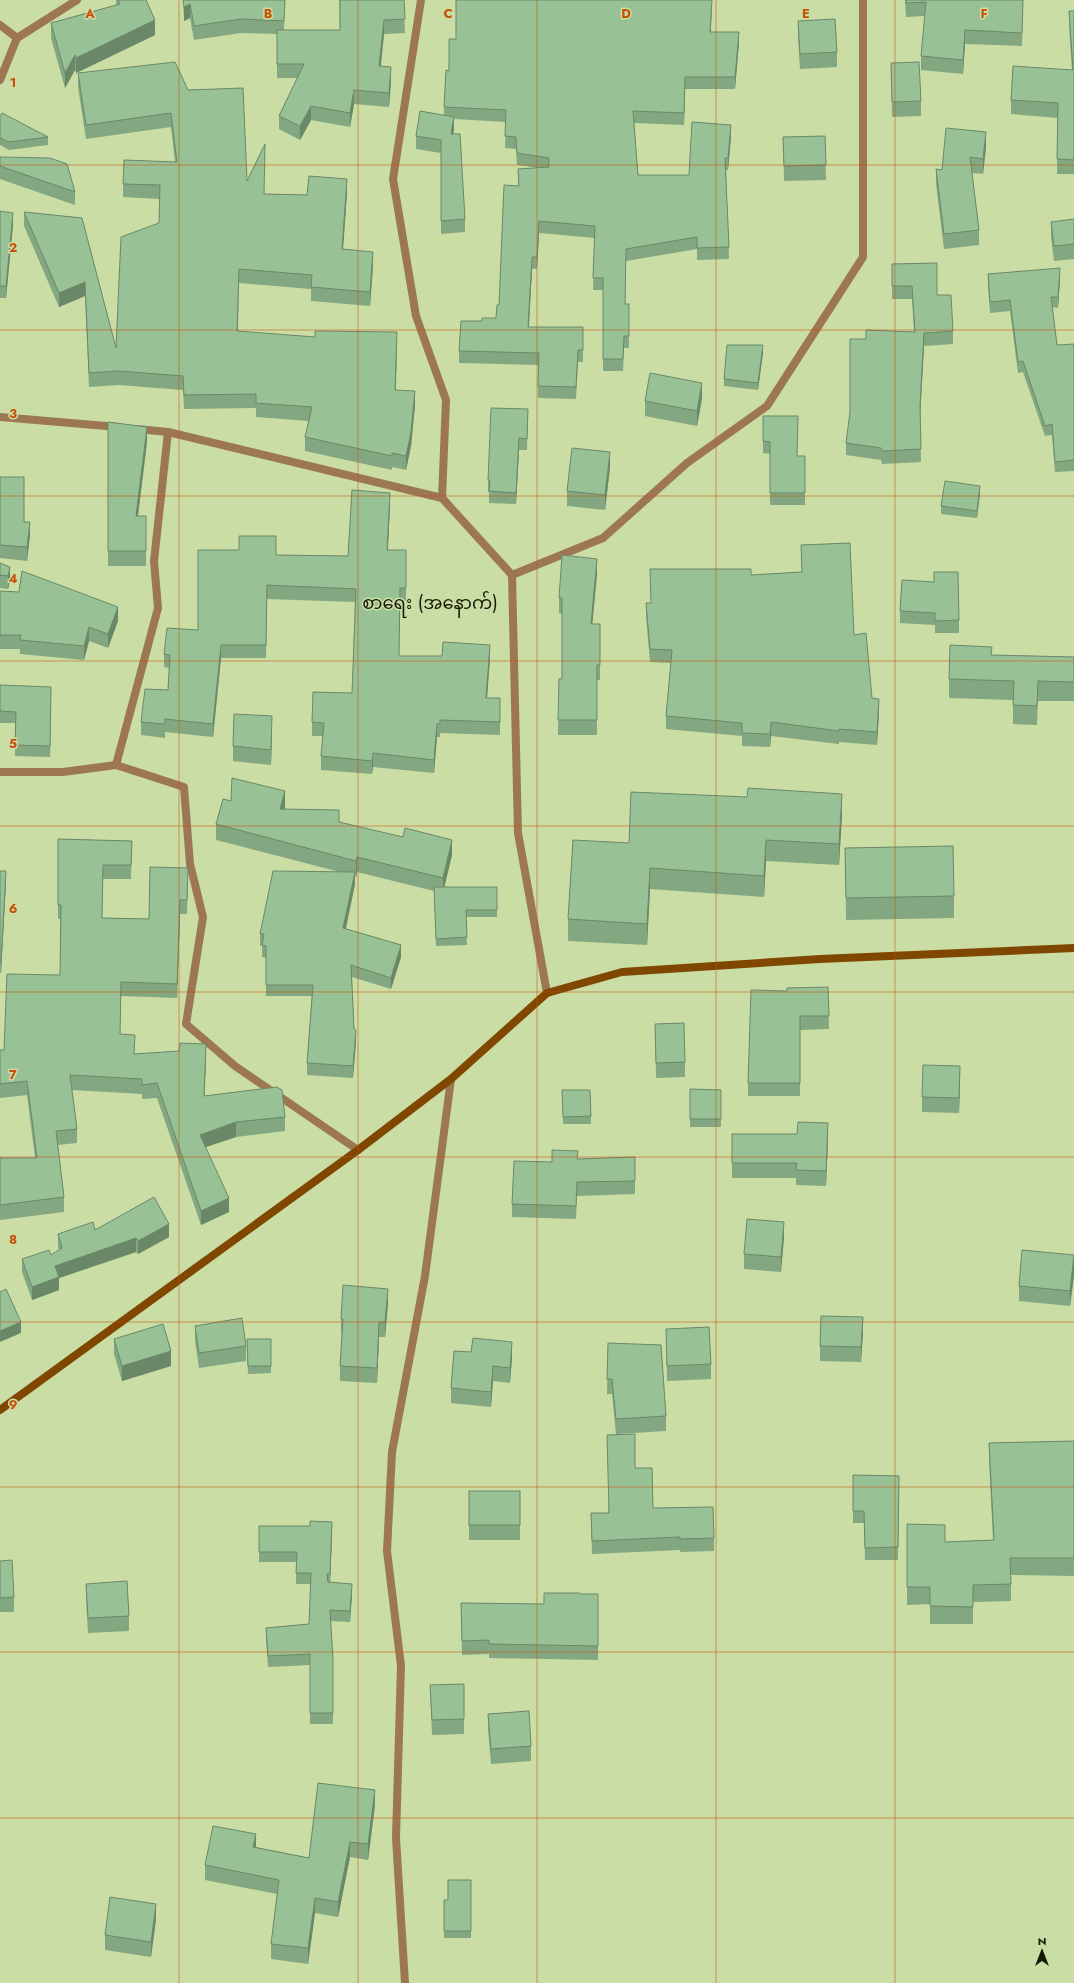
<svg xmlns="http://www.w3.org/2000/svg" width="1074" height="1983" font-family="Jost,'Noto Sans Myanmar',sans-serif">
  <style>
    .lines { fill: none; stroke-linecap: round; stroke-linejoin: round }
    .street { stroke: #9d7653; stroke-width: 8 }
    .secondary { stroke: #7f4700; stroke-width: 8 }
    .wall { fill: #83a780 }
    .shaded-wall { fill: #6a8868 }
    .building { fill: #98c295; stroke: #6a8868 }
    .grid { fill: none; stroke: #c8500b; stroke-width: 1; stroke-opacity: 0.55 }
    .labels { text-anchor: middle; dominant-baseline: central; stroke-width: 3; stroke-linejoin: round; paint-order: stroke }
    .quarter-label { font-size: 18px; fill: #151b06; stroke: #cadda4 }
    .grid-label { font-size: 13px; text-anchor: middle; font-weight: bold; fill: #c8500b; stroke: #cadda4; stroke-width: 3; stroke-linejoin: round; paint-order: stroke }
  </style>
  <rect width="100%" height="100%" fill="#cadda4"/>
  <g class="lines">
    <!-- street -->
    <g class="street">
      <polyline points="421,0 393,179 416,316 446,400 442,498 512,575 518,833 547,993"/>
      <polyline points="0,25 17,38"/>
      <polyline points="0,80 17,38 77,0"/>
      <polyline points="0,417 118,427"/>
      <polyline points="137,429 168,432 442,498"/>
      <polyline points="512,575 603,538 687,463 767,406 863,257 863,0"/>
      <polyline points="116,765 158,608 154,561 168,432"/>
      <polyline points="0,772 63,772 116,765 184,787 190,864 203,917 186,1024 235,1066 358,1150"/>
      <polyline points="405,1983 396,1838 401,1666 387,1551 392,1452 425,1276 451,1079"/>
    </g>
    <!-- secondary -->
    <polyline class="secondary" points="0,1410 358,1150 451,1079 547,993 622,972 820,959 1074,948"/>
  </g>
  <!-- wall -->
  <g class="wall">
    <polygon points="116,0 146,0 155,35 76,73 75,70 65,88 51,38 51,23 116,5"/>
    <polygon points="183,0 285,0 284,30 340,30 339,0 404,0 405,33 384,34 381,66 391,81 389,107 354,104 350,127 311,120 300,140 279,129 279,116 297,78 277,78 277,34 241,33 194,40 190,18 184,21"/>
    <polygon points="712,0 711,32 739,43 735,89 685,89 684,125 634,123 638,175 689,175 731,137 728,170 726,170 729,259 697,260 697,249 626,261 625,304 629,304 629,348 624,348 623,371 603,371 603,290 593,290 595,238 539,233 537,269 532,269 529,327 583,327 583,362 578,362 576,399 538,398 538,365 459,363 459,351 482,321 496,318 499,305 518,186 518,169 539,168 517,165 516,149 505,148 506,122 454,119 453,134 465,219 465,232 441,234 441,153 416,149 416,136 444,115 444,107 449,71 456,39"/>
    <polygon points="905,0 1023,0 1022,46 965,44 963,74 921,70 921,56 925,16 906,17"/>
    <polygon points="1069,11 1074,11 1074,174 1057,174 1058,118 1011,114 1011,100 1072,70 1069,26"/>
    <polygon points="798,21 837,52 837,67 800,69 798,36"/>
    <polygon points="891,63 921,101 921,116 892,117"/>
    <polygon points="78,73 188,90 247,181 264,194 307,195 347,193 343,249 373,266 370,306 311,301 311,289 239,283 238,331 397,346 396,390 415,405 411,446 406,470 392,467 392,470 305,451 305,437 309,421 256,417 256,408 184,409 183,390 119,385 89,387 85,296 59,307 24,226 24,212 82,218 116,348 159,223 160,199 123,197 123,184 175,162 171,127 86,139 78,87"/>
    <polygon points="0,116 48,137 48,145 9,150 0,145"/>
    <polygon points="825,136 826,180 784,181 783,137"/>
    <polygon points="986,147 983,174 972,173 979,230 979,245 944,249 936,184 936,169 942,170"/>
    <polygon points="0,157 75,192 75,205 0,179"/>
    <polygon points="0,211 13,225 6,298 0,298"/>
    <polygon points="1074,219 1074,259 1054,261 1051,237 1051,222"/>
    <polygon points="892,264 937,295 953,331 953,344 924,346 920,414 921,462 882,464 881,460 846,455 846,443 866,339 914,332 912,299 892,299"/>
    <polygon points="988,274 1060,279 1058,308 1052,307 1057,345 1074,344 1074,471 1055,472 1052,435 1045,436 1023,372 1018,373 1010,311 990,313 988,285"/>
    <polygon points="763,353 758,390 724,386 724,379"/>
    <polygon points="702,398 697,426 645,416 645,401"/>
    <polygon points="528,409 527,450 519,450 516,504 489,503 489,492 488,492 488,480"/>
    <polygon points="763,416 797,456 805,456 805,505 770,505 770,454 763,453"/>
    <polygon points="108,422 147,442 138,516 146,516 146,566 108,566"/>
    <polygon points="610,467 605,510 567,506 567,491"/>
    <polygon points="0,477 24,522 30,535 27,561 0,558"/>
    <polygon points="980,493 977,518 941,514 941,506"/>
    <polygon points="390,506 388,550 406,550 406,601 400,601 399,656 490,658 487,698 500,698 500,735 440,733 440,737 437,737 434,773 373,767 372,774 321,770 321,756 323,736 312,736 312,722 352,693 355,602 267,599 266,658 221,658 213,737 165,732 165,738 141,735 141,722 168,690 169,668 164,667 164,654 198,630 276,555 348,556"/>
    <polygon points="801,545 854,635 872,698 879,712 877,745 839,742 839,744 771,736 770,747 742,746 742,736 666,729 666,716 671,663 650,662 646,616 646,603 650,603 751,575 802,572"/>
    <polygon points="0,563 10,567 10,580 8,589 0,588"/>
    <polygon points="597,574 592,624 600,624 600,680 597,680 597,735 558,735 559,679 562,679 562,614 559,613 559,598"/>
    <polygon points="902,580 959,620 959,633 935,633 935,625 900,623 900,611"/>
    <polygon points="0,591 118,621 108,648 89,641 84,660 20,654 20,649 0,649"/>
    <polygon points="992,655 1074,657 1074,701 1038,701 1037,725 1013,724 1013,700 949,698 949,679"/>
    <polygon points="0,685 51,699 50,757 15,756 15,723 0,723"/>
    <polygon points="272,731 271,765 233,761 233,746"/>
    <polygon points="231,801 285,807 284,809 339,822 452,855 444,887 497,887 497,917 466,917 467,945 436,946 434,891 357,872 356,877 355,876 355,884 346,929 401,957 391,989 352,977 354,1029 356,1041 353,1078 307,1075 307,1063 312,996 266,996 266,958 262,957 262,945 260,946 260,934 340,872 216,840 216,824"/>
    <polygon points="842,815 839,865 766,861 764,897 650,889 647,945 568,941 568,919 629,843"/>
    <polygon points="58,839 132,841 131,879 103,879 102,918 149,919 188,882 187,914 180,914 177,998 121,996 120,1034 135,1054 206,1059 204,1096 285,1117 285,1131 236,1137 206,1147 229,1212 201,1225 157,1098 142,1099 142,1094 72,1090 77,1129 77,1143 58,1145 64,1197 64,1212 0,1220 0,1158 35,1158 27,1095 0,1098 0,1050 4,1050 60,975 60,919 58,919"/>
    <polygon points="845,848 954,896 954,918 846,920"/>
    <polygon points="0,871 6,881 1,973 0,973"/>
    <polygon points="828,987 829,1029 800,1030 800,1096 748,1096 748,1083 787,991"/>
    <polygon points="655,1024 685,1062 685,1077 656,1078"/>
    <polygon points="960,1081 959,1113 922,1112 922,1097"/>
    <polygon points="690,1089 721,1090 721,1127 690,1127"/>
    <polygon points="562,1090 591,1116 591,1124 563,1124"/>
    <polygon points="732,1134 828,1138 826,1186 796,1185 796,1178 732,1178"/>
    <polygon points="635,1157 635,1194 577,1196 576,1219 512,1217 512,1204 552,1162 578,1159"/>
    <polygon points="95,1230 169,1237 138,1254 136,1252 59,1278 59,1290 32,1300 22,1272 22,1259 51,1255 59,1250 58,1247 58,1234"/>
    <polygon points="784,1237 781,1272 744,1269 744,1254"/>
    <polygon points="1074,1255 1074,1275 1070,1306 1019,1301 1019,1286"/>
    <polygon points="388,1304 385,1337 379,1337 377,1383 340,1381 340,1366 342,1334 341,1334 341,1319"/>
    <polygon points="195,1326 246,1346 246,1361 199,1368 195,1341"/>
    <polygon points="666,1329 711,1364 711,1379 667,1381"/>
    <polygon points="863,1332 861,1362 820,1361 820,1346"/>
    <polygon points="114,1339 171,1366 122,1381 114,1354"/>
    <polygon points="608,1343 666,1416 666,1431 617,1434 635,1468 653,1508 714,1538 714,1551 680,1552 680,1550 592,1554 591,1513 608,1513 616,1434 612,1394 607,1394"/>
    <polygon points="247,1347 271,1366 271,1373 248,1374"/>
    <polygon points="454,1351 512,1357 510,1383 493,1381 491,1407 451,1403 451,1388"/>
    <polygon points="1074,1441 1074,1576 1011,1575 1011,1601 973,1602 973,1624 930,1624 930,1604 907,1605 907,1524 945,1542 993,1540 989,1460 989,1443"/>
    <polygon points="853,1475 899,1476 898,1560 865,1560 864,1523 853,1523"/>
    <rect x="469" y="1491" width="51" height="49"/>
    <polygon points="259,1526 332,1533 330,1583 352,1594 350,1622 330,1621 333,1659 333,1724 310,1724 310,1665 268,1667 266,1639 266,1628 309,1624 311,1584 296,1584 296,1562 259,1562"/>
    <polygon points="0,1561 14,1597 14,1612 0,1612"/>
    <polygon points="86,1584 129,1616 129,1631 88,1633 86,1599"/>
    <polygon points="580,1594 598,1594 598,1660 489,1658 489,1654 462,1655 461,1603 544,1604"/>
    <polygon points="430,1685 464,1719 464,1734 432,1735"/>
    <polygon points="488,1714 531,1746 531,1761 491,1764 488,1729"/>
    <polygon points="375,1805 368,1860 350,1857 338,1917 315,1913 308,1964 271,1959 271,1944 277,1894 205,1880 205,1865 256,1847 309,1858"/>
    <polygon points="471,1880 471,1938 444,1938 444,1900 448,1900"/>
    <polygon points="156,1919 151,1957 105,1950 105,1935"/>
  </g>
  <!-- shaded-wall -->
  <g class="shaded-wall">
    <polygon points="712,0 710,43 710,32"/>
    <polygon points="190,4 190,18 184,21 184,7"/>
    <polygon points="155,20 155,35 76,73 76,58"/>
    <polygon points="384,20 384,34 379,80 379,66"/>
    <polygon points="965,30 965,44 963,74 963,60"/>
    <polygon points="739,32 739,43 735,89 735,77"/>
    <polygon points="75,55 75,70 65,88 65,73"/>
    <polygon points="391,67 391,81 389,107 389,93"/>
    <polygon points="685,77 685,89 684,125 684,113"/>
    <polygon points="354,90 354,104 350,127 350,113"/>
    <polygon points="311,106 311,120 300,140 300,126"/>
    <polygon points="454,117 454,130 451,147 451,134"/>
    <polygon points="731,125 731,137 728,170 728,158"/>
    <polygon points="986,132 986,147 983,174 983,159"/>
    <polygon points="347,179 347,193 342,263 342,249"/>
    <polygon points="13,213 13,225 6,298 6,286"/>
    <polygon points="539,221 539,233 537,269 537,257"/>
    <polygon points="373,252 373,266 370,306 370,292"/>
    <polygon points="532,257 532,269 528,339 528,327"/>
    <polygon points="1060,268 1060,279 1058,308 1058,297"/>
    <polygon points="85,282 85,296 59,307 59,293"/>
    <polygon points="397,332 397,346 395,404 395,390"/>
    <polygon points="924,333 924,346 920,419 920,406"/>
    <polygon points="763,345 763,353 758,390 758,383"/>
    <polygon points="702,383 702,398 697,426 697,411"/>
    <polygon points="415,391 415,405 411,446 406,470 406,456"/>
    <polygon points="147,427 147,442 136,531 136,516"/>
    <polygon points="519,438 519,450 516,504 516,493"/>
    <polygon points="610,452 610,467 605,510 605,495"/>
    <polygon points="980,486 980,493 977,518 977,511"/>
    <polygon points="390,493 390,506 387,563 387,550"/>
    <polygon points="30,522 30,535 27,561 27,547"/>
    <polygon points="597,559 597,574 591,639 591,624"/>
    <polygon points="10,567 10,580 8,589 8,576"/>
    <polygon points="118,607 118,621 108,648 108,634"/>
    <polygon points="89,627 89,641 84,660 84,646"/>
    <polygon points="221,645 221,658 213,737 213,724"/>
    <polygon points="490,645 490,658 486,711 486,698"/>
    <polygon points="51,687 51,699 50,757 50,746"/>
    <polygon points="879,699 879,712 877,745 877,732"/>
    <polygon points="272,716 272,731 271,765 271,750"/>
    <polygon points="771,722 771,736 770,747 770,734"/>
    <polygon points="437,724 437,737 434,773 434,760"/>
    <polygon points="373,753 373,767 372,774 372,761"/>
    <polygon points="285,791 285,807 280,824 280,809"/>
    <polygon points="842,794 842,815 839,865 839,844"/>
    <polygon points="452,840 452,855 443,893 443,878"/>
    <polygon points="766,840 766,861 764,897 764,876"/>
    <polygon points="357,857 357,872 356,877 356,861"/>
    <polygon points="650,868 650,889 647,945 647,924"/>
    <polygon points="6,871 6,881 1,973 1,962"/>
    <polygon points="355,872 355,884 343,940 343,928"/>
    <polygon points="180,900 180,914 177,998 177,984"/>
    <polygon points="401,945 401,957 391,989 391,978"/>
    <polygon points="356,1030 356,1041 353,1078 353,1066"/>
    <polygon points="206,1044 206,1059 204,1110 204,1096"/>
    <polygon points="960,1066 960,1081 959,1113 959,1098"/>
    <polygon points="236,1122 236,1137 200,1149 200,1135"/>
    <polygon points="828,1123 828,1138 826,1186 826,1171"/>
    <polygon points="229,1198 229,1212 201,1225 201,1211"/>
    <polygon points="784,1222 784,1237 781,1272 781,1257"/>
    <polygon points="169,1224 169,1237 138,1254 138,1241"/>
    <polygon points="136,1238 136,1252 59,1278 59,1290 32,1300 32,1287 55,1266"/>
    <polygon points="1074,1260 1074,1275 1070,1306 1070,1291"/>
    <polygon points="388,1289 388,1304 385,1337 385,1322"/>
    <polygon points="863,1317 863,1332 861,1362 861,1347"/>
    <polygon points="21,1322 21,1333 0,1342 0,1331"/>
    <polygon points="379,1322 379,1337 377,1383 377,1368"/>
    <polygon points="512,1342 512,1357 510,1383 510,1368"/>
    <polygon points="171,1351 171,1366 122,1381 122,1366"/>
    <polygon points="493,1366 493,1381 491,1407 491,1392"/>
    <polygon points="332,1522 332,1533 330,1585 330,1574"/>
    <polygon points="352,1584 352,1594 350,1622 350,1611"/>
    <polygon points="375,1790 375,1805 368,1860 368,1844"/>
    <polygon points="256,1834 256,1849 253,1847"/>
    <polygon points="350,1842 350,1857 338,1917 338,1902"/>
    <polygon points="315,1898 315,1913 308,1964 308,1948"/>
    <polygon points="156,1904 156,1919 151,1957 151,1942"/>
  </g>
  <!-- building -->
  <g class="building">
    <polygon points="118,0 146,0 155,20 76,58 75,55 65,73 51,23 120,4"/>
    <polygon points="183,0 285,0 284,21 241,19 194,26 190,4 184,7"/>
    <polygon points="340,0 404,0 405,19 384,20 379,66 391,67 389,93 354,90 350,113 311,106 300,126 279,116 304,64 277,64 277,30 340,30"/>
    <polygon points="456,0 712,0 710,32 739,32 735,77 685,77 684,113 633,111 638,175 689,175 692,122 731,125 728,158 725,158 729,247 697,248 697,237 626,249 625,304 629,304 629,336 624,336 623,359 603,359 603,278 593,278 595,226 539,221 537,257 532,257 528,327 583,327 583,350 578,350 576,387 538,386 539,353 459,351 461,321 482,321 482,318 496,318 497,305 499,305 504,185 519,186 518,169 549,167 549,158 517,153 516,137 505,136 506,110 444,107 446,70 449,71 449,39 456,39"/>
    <polygon points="906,0 1023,0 1022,33 965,30 963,60 921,56 926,2 906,3"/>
    <polygon points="1069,11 1074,11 1074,160 1057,159 1058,103 1011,100 1013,66 1073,70"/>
    <polygon points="835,19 837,52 800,54 798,21"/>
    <polygon points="175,62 188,90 243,88 247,181 265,144 264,194 307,195 309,176 347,179 342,249 373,252 370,292 311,287 312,275 239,269 237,331 315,337 315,331 397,332 395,390 415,391 411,432 406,456 392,453 392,456 305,437 312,407 256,403 256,394 184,395 183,376 119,371 89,373 85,282 59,293 24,212 82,218 116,348 121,237 159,223 160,185 123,184 124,160 177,162 171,113 86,125 78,73"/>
    <polygon points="919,62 921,101 892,102 891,63"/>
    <polygon points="420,111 454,117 451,134 460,134 465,219 441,221 441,140 416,136"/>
    <polygon points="2,113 48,137 9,142 0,138 0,116"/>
    <polygon points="946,128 986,132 983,159 970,157 979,230 944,234 936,169 942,170"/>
    <polygon points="825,136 826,165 784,166 783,137"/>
    <polygon points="0,157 50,158 67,164 75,192 0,166"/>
    <polygon points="0,211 13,213 6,286 0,286"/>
    <polygon points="1074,219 1074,244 1054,246 1051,222"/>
    <polygon points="937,263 937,295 951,295 953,331 924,333 920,406 921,449 882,451 881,448 846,443 850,412 850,339 866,339 866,330 915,332 912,286 892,286 892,264"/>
    <polygon points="1060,268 1058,297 1051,297 1057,345 1074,344 1074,460 1055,462 1052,424 1045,426 1023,361 1018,362 1010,300 990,302 988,274"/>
    <polygon points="727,345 763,345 758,383 724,379"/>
    <polygon points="650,373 702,383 697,411 645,401"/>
    <polygon points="491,408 528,409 527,439 519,438 516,493 489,491 490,481 488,480"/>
    <polygon points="763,416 798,416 797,456 805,456 805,493 770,493 770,442 763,441"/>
    <polygon points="108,422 147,427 136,516 146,516 146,551 108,551"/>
    <polygon points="572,448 610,452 605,495 567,491"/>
    <polygon points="0,477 24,477 24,522 30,522 27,547 0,545"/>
    <polygon points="945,481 980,486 977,511 941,506"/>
    <polygon points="352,490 390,493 387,550 406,550 406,588 400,588 399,656 442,656 443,642 490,645 486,698 500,698 500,722 440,720 440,723 437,724 434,760 373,753 372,761 321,756 324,723 312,722 313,692 352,693 356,589 267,585 266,645 221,645 213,724 165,719 165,724 141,722 145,689 168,690 170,655 164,654 167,628 198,630 198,550 239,550 239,536 276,536 276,555 348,556"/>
    <polygon points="850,543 854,635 866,633 872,698 879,699 877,732 839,729 839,731 771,722 770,734 742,733 742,723 666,716 672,650 650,649 646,603 651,603 650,569 751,569 751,575 802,572 801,545"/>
    <polygon points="562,555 597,559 591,624 600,624 600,665 597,665 597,720 558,720 559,679 562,679 562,598 559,598"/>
    <polygon points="0,563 10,567 8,576 0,575"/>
    <polygon points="22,571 118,607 108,634 89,627 84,646 20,640 21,635 0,635 0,591 19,592"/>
    <polygon points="934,572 958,572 959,620 935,621 935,613 900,611 902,580 934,582"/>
    <polygon points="950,645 992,647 991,655 1074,657 1074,682 1038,681 1037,706 1013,705 1014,681 949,679"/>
    <polygon points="0,685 51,687 50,746 15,745 16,712 0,711"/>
    <polygon points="234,714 272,716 271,750 233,746"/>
    <polygon points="232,778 285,791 280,809 339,810 339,822 403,837 405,828 452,840 443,878 357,857 356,861 216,824 223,799 231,801"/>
    <polygon points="748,788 842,794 839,844 766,840 764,876 650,868 647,924 568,919 573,840 629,843 631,792 747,797"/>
    <polygon points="58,839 132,841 131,865 103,865 102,918 149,919 150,867 188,868 187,900 180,900 177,984 121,982 120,1034 135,1035 134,1054 179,1051 180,1043 206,1044 204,1096 277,1087 282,1090 285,1117 236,1122 200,1135 229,1198 201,1211 157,1083 142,1085 142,1079 70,1075 77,1129 56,1131 64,1197 0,1205 0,1158 37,1158 27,1081 0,1084 0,1050 4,1050 7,974 60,975 61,905 58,905"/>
    <polygon points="953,846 954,896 846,898 845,848"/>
    <polygon points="0,871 6,871 1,962 0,962"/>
    <polygon points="273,871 355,872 343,928 401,945 391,978 351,965 354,1029 356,1030 353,1066 307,1063 313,985 266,985 266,946 262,945 264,934 260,934"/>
    <polygon points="434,887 497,887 497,910 466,910 467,937 436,939"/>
    <polygon points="828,987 829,1016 800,1016 800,1083 748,1083 751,990 787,991 787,988"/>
    <polygon points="684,1023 685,1062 656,1063 655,1024"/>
    <polygon points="923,1065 960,1066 959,1098 922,1097"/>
    <polygon points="690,1089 721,1090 721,1119 690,1119"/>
    <polygon points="562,1090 590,1090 591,1116 563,1117"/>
    <polygon points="798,1122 828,1123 826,1171 796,1170 797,1163 732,1163 732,1134 797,1134"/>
    <polygon points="552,1150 578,1151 577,1159 635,1157 635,1181 577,1182 576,1206 512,1204 514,1161 552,1162"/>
    <polygon points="154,1197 169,1224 138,1241 136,1238 55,1266 59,1277 32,1287 22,1259 49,1250 51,1255 62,1248 58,1234 93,1222 95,1230"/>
    <polygon points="747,1219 784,1222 781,1257 744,1254"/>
    <polygon points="1022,1250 1074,1255 1070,1291 1019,1286"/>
    <polygon points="343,1285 388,1289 385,1322 379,1322 377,1368 340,1366 343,1319 341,1319"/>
    <polygon points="6,1289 21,1322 0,1331 0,1292"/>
    <polygon points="821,1316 863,1317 861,1347 820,1346"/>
    <polygon points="242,1318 246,1346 199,1353 195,1326"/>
    <polygon points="163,1324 171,1351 122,1366 114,1339"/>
    <polygon points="709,1327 711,1364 667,1366 666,1329"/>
    <polygon points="473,1338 512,1342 510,1368 493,1366 491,1392 451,1388 454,1351 471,1352"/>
    <polygon points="247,1339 271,1339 271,1366 248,1366"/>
    <polygon points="608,1343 661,1345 666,1416 616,1419 612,1379 607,1379"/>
    <polygon points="635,1434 635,1468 652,1468 653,1508 713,1507 714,1538 680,1539 680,1537 592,1541 591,1513 609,1513 607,1435"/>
    <polygon points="1074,1441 1074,1558 1010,1558 1011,1584 973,1585 973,1607 930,1606 930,1587 907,1587 907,1524 945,1525 945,1542 994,1540 989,1443"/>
    <polygon points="853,1475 899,1476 898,1547 865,1548 864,1511 853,1511"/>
    <rect x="469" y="1491" width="51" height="34"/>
    <polygon points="310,1521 332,1522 330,1574 327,1574 328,1582 352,1584 350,1611 330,1610 333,1659 333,1713 310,1713 310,1654 268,1656 266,1628 309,1624 311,1573 296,1573 297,1552 259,1552 259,1526 310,1526"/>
    <polygon points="12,1560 14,1597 0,1598 0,1561"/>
    <polygon points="127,1581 129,1616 88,1618 86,1584"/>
    <polygon points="544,1593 580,1593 580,1594 598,1594 598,1646 489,1644 489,1640 462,1641 461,1603 544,1604"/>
    <polygon points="464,1684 464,1719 432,1720 430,1685"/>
    <polygon points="529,1711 531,1746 491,1749 488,1714"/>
    <polygon points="318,1783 375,1790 368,1844 350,1842 338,1902 315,1898 308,1948 271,1944 279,1880 205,1865 213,1826 256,1834 253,1847 309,1858"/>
    <polygon points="448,1880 471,1880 471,1931 444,1931 444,1900 448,1900"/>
    <polygon points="110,1897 156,1904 151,1942 105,1935"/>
  </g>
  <!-- grid -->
  <path class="grid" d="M179,0V1983M358,0V1983M537,0V1983M716,0V1983M895,0V1983M0,165H1074M0,330H1074M0,496H1074M0,661H1074M0,826H1074M0,992H1074M0,1157H1074M0,1322H1074M0,1487H1074M0,1652H1074M0,1818H1074"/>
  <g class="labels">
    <!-- quarter labels -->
    <g class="quarter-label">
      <text x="430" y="603">စာရေး (အနောက်)</text>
    </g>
  </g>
  <g class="grid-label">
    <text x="90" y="18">A</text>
    <text x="268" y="18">B</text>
    <text x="448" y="18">C</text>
    <text x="626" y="18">D</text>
    <text x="806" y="18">E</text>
    <text x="984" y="18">F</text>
    <text x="13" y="87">1</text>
    <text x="13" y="252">2</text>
    <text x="13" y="418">3</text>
    <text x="13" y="583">4</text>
    <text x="13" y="748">5</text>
    <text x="13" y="913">6</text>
    <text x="13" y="1079">7</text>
    <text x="13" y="1244">8</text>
    <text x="13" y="1409">9</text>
  </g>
  <!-- north arrow -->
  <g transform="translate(1042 1951)" stroke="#cadda4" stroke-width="3" paint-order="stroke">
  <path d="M0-3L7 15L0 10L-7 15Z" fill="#151b06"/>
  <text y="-6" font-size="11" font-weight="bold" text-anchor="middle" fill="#151b06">N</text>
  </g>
</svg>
